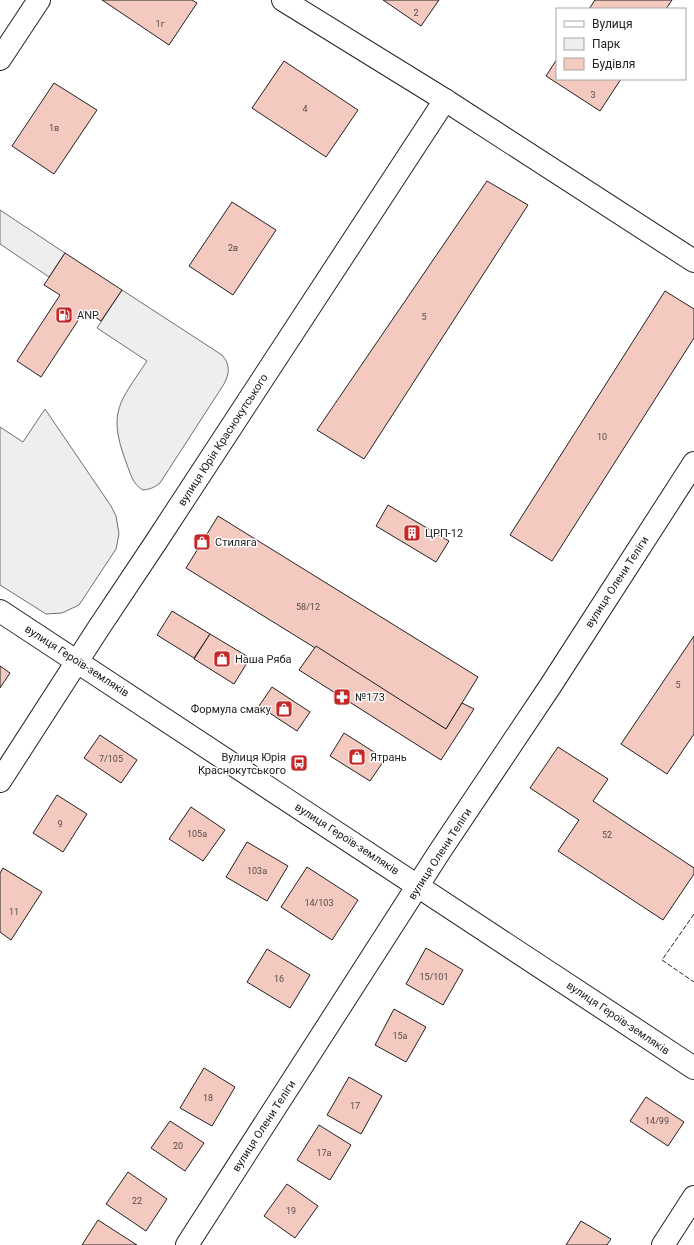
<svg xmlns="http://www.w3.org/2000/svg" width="694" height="1245" font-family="Roboto,sans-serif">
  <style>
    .green { fill: #eee; stroke: #6f6f6f }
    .building { fill: #f3c9c0; stroke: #222 }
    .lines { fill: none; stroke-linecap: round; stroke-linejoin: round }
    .minor-casing { stroke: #222; stroke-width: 24 }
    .major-casing { stroke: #222; stroke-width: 24 }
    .minor { stroke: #fff; stroke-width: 22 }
    .major { stroke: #fff; stroke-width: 22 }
    .fence { stroke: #222; stroke-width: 1; stroke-dasharray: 5 2; stroke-linecap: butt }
    .labels { text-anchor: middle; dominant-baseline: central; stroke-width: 3; stroke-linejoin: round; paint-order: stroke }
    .number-label { font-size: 9px; fill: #564c4a }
    .poi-label { font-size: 11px; fill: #222; stroke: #fff; text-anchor: start }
    .street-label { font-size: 11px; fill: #222; stroke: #fff }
  </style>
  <rect width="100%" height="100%" fill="#fff"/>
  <!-- green -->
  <g class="green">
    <polygon points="0,210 65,253 49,277 0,244"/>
    <path d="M122,290L222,355C230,364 230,373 224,384L160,483C154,488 150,489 143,490C132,484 130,472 126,462C107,411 120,402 147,361L97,328Z"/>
    <polygon points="45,409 111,506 116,516 119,534 116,549 79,605 62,613 46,614 0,585 0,427 23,442"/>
  </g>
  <!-- building -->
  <g class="building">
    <polygon points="102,0 192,0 197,3 169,45"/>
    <polygon points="383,0 439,0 421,26"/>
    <polygon points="595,0 672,0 666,9 589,9"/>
    <polygon points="557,59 557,79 621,79 600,111 546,76"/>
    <polygon points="284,61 358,110 326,157 252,108"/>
    <polygon points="54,83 97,110 54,174 12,146"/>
    <polygon points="487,181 528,205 364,459 317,430"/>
    <polygon points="232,202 276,230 233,295 189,266"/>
    <polygon points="65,253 122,290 101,321 85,310 41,377 17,361 60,295 44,285"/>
    <polygon points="665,291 694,309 694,338 552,561 510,535"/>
    <polygon points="388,505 449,541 436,562 376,526"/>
    <polygon points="218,516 478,677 446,729 186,568"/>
    <polygon points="172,611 210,634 194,658 157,635"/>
    <polygon points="210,634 250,658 234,684 194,659"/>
    <polygon points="694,636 694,734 667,774 621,744"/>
    <polygon points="316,646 446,729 462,703 474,709 441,760 299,670"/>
    <polygon points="0,666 10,673 0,688"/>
    <polygon points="272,687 310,712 297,731 259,706"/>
    <polygon points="344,733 385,759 370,781 330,756"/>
    <polygon points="100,735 137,760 121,783 84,758"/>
    <polygon points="558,747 608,779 593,801 694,868 694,874 663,920 558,851 579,820 530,788"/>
    <polygon points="57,795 87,814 63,852 33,833"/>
    <polygon points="191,807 225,830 203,861 169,839"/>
    <polygon points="247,842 288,866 267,901 226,877"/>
    <polygon points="307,867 358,900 332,940 281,907"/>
    <polygon points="3,868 42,892 11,940 0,932 0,873"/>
    <polygon points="426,948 463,970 443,1005 406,984"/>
    <polygon points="267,949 310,975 290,1008 247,982"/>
    <polygon points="394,1009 426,1027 406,1062 375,1045"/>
    <polygon points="204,1068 235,1087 212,1126 180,1108"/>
    <polygon points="349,1077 382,1096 361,1134 327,1115"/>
    <polygon points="646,1097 684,1122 668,1146 630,1121"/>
    <polygon points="170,1121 204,1143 185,1171 151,1148"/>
    <polygon points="319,1125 351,1145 330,1180 297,1160"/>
    <polygon points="128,1172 167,1199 146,1231 106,1204"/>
    <polygon points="287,1184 318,1206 295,1238 264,1216"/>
    <polygon points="98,1220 137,1245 82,1245"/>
    <polygon points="581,1221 611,1239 607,1245 566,1245"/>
  </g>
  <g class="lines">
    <!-- minor casing -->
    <g class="minor-casing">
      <g id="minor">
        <polyline points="283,0 445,100 694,261"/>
        <polyline points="0,59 39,0"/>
        <polyline points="0,781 98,629 156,542 445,100"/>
        <polyline points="187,1245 440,851 551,685 694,463"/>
        <polyline points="663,1245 694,1197"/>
      </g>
    </g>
    <!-- major casing -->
    <g class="major-casing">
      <polyline id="major" points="0,611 694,1068"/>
    </g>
    <!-- minor -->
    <use href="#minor" class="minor"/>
    <!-- major -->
    <use href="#major" class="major"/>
    <!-- fence -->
    <polyline class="fence" points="694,914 662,960 694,982"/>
  </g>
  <!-- icons -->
  <defs>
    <g id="fuel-square" transform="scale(0.9)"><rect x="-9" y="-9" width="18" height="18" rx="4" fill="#c62828" stroke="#fff"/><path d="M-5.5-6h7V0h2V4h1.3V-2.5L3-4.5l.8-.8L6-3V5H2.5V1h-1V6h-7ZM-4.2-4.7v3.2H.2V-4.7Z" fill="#fff"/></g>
    <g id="building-square" transform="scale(0.9)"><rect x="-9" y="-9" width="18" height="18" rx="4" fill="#c62828" stroke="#fff"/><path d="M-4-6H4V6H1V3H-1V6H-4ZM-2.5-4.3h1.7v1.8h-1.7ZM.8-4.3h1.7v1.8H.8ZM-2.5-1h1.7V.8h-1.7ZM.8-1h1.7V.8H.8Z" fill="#fff"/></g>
    <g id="shop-square" transform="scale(0.9)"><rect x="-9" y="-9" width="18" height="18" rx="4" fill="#c62828" stroke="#fff"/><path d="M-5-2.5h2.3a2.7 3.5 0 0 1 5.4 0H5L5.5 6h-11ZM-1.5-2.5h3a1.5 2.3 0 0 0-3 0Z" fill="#fff"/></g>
    <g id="pharmacy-square" transform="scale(0.9)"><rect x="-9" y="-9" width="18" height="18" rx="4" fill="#c62828" stroke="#fff"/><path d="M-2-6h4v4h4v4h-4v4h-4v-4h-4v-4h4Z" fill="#fff"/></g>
    <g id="bus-square" transform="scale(0.9)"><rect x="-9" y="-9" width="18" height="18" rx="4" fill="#c62828" stroke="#fff"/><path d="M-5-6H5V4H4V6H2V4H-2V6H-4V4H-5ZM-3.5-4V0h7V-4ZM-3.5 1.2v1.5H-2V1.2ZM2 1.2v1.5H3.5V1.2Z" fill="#fff"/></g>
  </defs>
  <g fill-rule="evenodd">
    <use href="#fuel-square" x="64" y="315"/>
    <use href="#building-square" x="412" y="533"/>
    <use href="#shop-square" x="202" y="542"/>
    <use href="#shop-square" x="222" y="659"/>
    <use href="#pharmacy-square" x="342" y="697"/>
    <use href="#shop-square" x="284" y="709"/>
    <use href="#shop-square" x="357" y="757"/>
    <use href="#bus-square" x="299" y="763"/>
  </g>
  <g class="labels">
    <!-- number labels -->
    <g class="number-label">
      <text x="416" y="13">2</text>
      <text x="160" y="24">1г</text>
      <text x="593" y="95">3</text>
      <text x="305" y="109">4</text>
      <text x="54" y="128">1в</text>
      <text x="233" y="248">2в</text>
      <text x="424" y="317">5</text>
      <text x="602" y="437">10</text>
      <text x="308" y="607">58/12</text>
      <text x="678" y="685">5</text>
      <text x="111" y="759">7/105</text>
      <text x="60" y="824">9</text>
      <text x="197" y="834">105а</text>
      <text x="607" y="835">52</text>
      <text x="257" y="871">103а</text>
      <text x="319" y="903">14/103</text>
      <text x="14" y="912">11</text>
      <text x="434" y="977">15/101</text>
      <text x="279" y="979">16</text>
      <text x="400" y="1036">15а</text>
      <text x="208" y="1098">18</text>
      <text x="355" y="1106">17</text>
      <text x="657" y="1121">14/99</text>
      <text x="178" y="1146">20</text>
      <text x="324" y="1153">17а</text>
      <text x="137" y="1201">22</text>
      <text x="291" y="1211">19</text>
    </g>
    <!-- poi labels -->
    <g class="poi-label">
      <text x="77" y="315">ANP</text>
      <text x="425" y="533">ЦРП-12</text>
      <text x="215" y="542">Стиляга</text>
      <text x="235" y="659">Наша Ряба</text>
      <text x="355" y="697">№173</text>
      <text x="271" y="709" text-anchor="end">Формула смаку</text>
      <text x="286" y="757" text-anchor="end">Вулиця Юрія<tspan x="286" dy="13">Краснокутського</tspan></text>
      <text x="370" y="757">Ятрань</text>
    </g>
    <!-- street labels -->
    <g class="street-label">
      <text transform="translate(223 440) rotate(-57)">вулиця Юрія Краснокутського</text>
      <text transform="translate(617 582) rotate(-57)">вулиця Олени Теліги</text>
      <text transform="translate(77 661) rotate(33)">вулиця Героїв-земляків</text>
      <text transform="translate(347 839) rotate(33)">вулиця Героїв-земляків</text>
      <text transform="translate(440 854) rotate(-57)">вулиця Олени Теліги</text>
      <text transform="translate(618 1018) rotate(34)">вулиця Героїв-земляків</text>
      <text transform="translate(264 1126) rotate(-57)">вулиця Олени Теліги</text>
    </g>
  </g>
  <!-- legend -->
  <rect x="556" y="8" width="130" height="72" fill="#ffffff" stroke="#a7a7a7"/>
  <rect x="564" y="21" width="20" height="6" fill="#ffffff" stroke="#a7a7a7"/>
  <text x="592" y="28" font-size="12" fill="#222222">Вулиця</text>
  <rect x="564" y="38" width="20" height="12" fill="#eeeeee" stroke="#a7a7a7"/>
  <text x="592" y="48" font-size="12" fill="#222222">Парк</text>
  <rect x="564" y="58" width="20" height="12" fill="#f3c9c0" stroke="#a7a7a7"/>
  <text x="592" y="68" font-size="12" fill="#222222">Будівля</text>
</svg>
